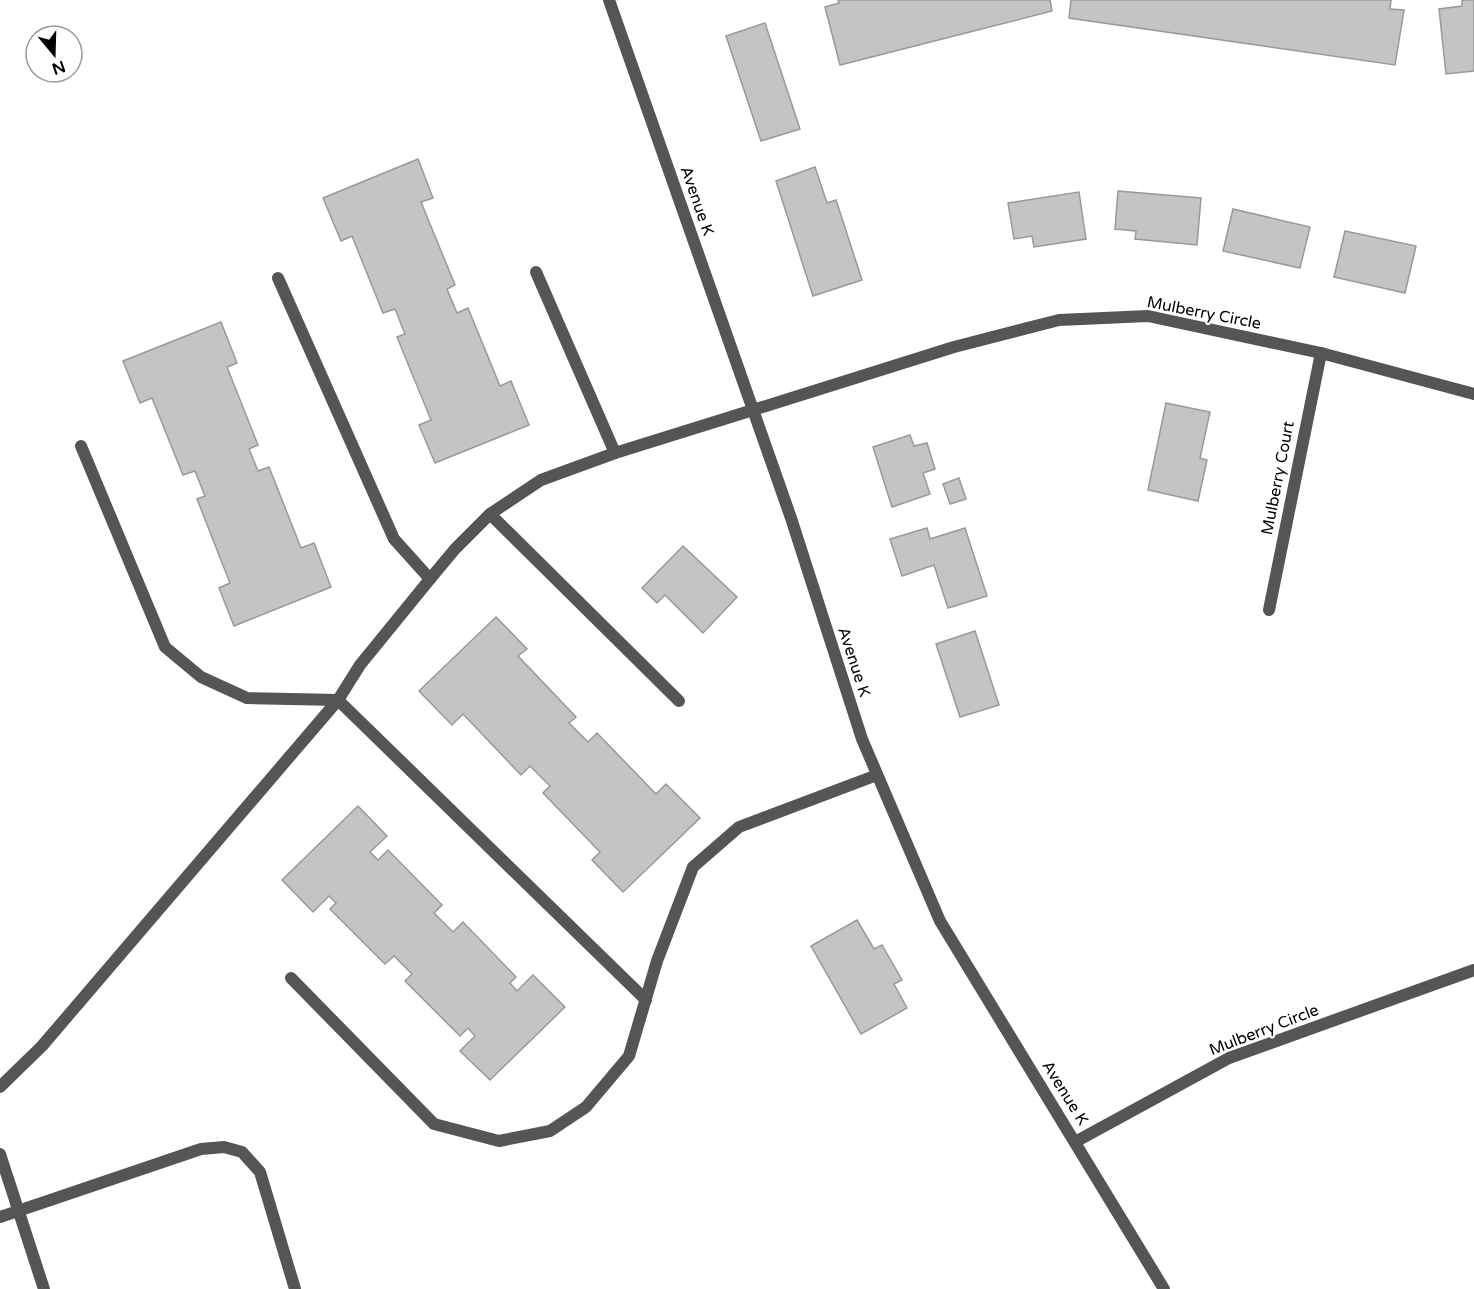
<svg xmlns="http://www.w3.org/2000/svg" width="1474" height="1289" font-family="'Varela Round',sans-serif">
  <style>
    .building { fill: #c4c4c4; stroke: #999; stroke-width: 1.5 }
    .lines { fill: none; stroke-linecap: round; stroke-linejoin: round }
    .lane { stroke: #555; stroke-width: 12 }
    .street { stroke: #555; stroke-width: 12 }
    .labels { text-anchor: middle; dominant-baseline: central; stroke-width: 4.5; stroke-linejoin: round; paint-order: stroke }
    .street-label { font-size: 16px; fill: #000; stroke: #fff }
  </style>
  <rect width="100%" height="100%" fill="#fff"/>
  <!-- building -->
  <g class="building">
    <polygon points="838,0 1050,0 1052,11 840,65 825,7 839,3"/>
    <polygon points="1071,0 1391,0 1390,9 1404,10 1395,65 1069,18"/>
    <polygon points="1462,0 1474,0 1474,71 1446,74 1439,9 1462,6"/>
    <polygon points="765,23 800,129 761,141 726,36"/>
    <polygon points="418,159 433,198 421,202 455,285 447,289 457,313 468,308 500,386 511,381 529,425 435,463 419,425 431,420 397,337 405,334 395,309 383,313 352,236 341,241 323,198"/>
    <polygon points="815,167 827,203 836,200 862,280 813,296 776,181"/>
    <polygon points="1118,191 1201,198 1197,245 1135,239 1136,231 1115,229"/>
    <polygon points="1079,192 1086,239 1034,247 1032,236 1014,239 1008,203"/>
    <polygon points="1233,209 1310,227 1300,268 1223,251"/>
    <polygon points="1345,231 1416,246 1405,293 1334,277"/>
    <polygon points="221,322 237,363 227,367 258,445 249,449 258,471 269,467 301,548 314,543 331,587 234,626 219,588 230,583 197,499 205,496 195,471 183,475 152,398 140,403 123,361"/>
    <polygon points="1166,403 1210,412 1200,458 1207,460 1198,501 1148,490"/>
    <polygon points="910,435 914,446 927,443 935,469 923,473 930,494 892,507 873,447"/>
    <polygon points="959,478 966,499 950,504 943,484"/>
    <polygon points="927,528 930,539 965,528 987,596 948,608 934,565 902,576 890,539"/>
    <polygon points="683,546 737,597 703,633 665,595 657,603 642,588"/>
    <polygon points="496,617 527,649 518,656 576,717 569,723 588,742 597,733 656,794 666,784 700,818 623,892 592,860 600,852 543,793 550,786 530,766 521,775 463,714 452,725 419,691"/>
    <polygon points="975,631 999,705 960,717 936,644"/>
    <polygon points="358,806 387,836 370,852 378,860 388,850 442,905 434,913 453,932 463,922 516,977 510,983 517,991 533,975 565,1007 490,1080 460,1051 475,1036 468,1028 460,1036 405,981 412,974 394,956 385,964 330,909 336,903 329,896 313,912 282,880"/>
    <polygon points="857,920 874,949 882,945 902,980 894,984 907,1008 861,1034 811,946"/>
  </g>
  <g class="lines">
    <!-- lane -->
    <g class="lane">
      <polyline points="536,272 615,453"/>
      <polyline points="278,278 394,539 430,579"/>
      <polyline points="81,446 165,647 201,677 247,698 338,700 646,1000"/>
      <polyline points="490,514 679,701"/>
      <polyline points="291,978 434,1124 499,1141 550,1131 586,1107 629,1056 657,961 693,867 739,827 877,775"/>
      <polyline points="0,1087 42,1046 338,700 360,665 430,579 455,549 490,514 541,480 615,453 753,410"/>
      <polyline points="0,1154 44,1289"/>
      <polyline points="0,1217 201,1149 224,1147 242,1152 260,1172 295,1289"/>
    </g>
    <!-- street -->
    <g class="street">
      <polyline points="609,0 791,518 862,739 940,921 1164,1289"/>
      <polyline points="753,410 954,347 1059,320 1148,316 1321,353 1474,394"/>
      <polyline points="1269,610 1321,353"/>
      <polyline points="1075,1142 1229,1058 1474,970"/>
    </g>
  </g>
  <g class="labels">
    <!-- street labels -->
    <g class="street-label">
      <text transform="translate(697 201) rotate(71)">Avenue K</text>
      <text transform="translate(1204 313) rotate(11)">Mulberry Circle</text>
      <text transform="translate(1278 478) rotate(-79)">Mulberry Court</text>
      <text transform="translate(854 662) rotate(72)">Avenue K</text>
      <text transform="translate(1264 1030) rotate(-21)">Mulberry Circle</text>
      <text transform="translate(1065 1093) rotate(58)">Avenue K</text>
    </g>
  </g>
  <!-- north arrow -->
  <g transform="translate(54 54) rotate(161)"><circle r="28" fill="#ffffff" stroke="#999999" stroke-width="1.5"/>
  <path d="M0-4.5L10 22L0 15L-10 22Z" fill="#000000"/>
  <text y="-9" font-size="16" font-weight="bold" text-anchor="middle" fill="#000000">N</text>
  </g>
</svg>
